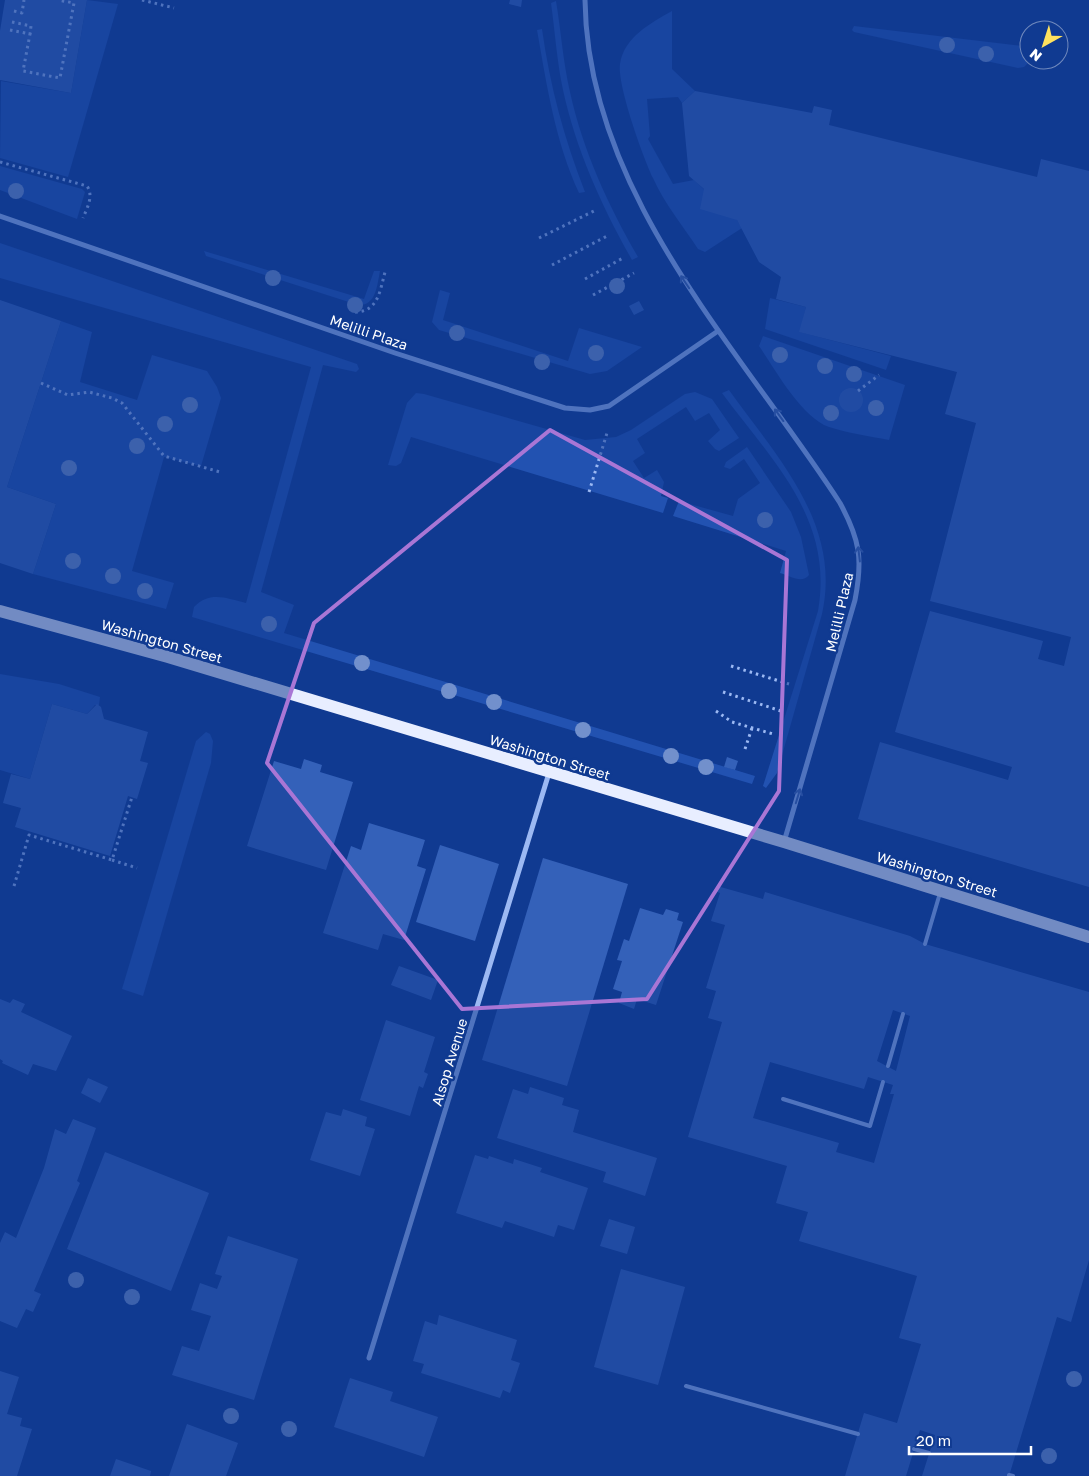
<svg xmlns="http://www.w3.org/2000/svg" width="1089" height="1476" font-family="'Golos Text',sans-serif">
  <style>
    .green { fill: #2252b1 }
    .building { fill: #3461b9; fill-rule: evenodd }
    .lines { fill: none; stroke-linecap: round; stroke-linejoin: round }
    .path { stroke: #9cb9f3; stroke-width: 3; stroke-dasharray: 2.5 4; stroke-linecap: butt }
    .service { stroke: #9cb9f3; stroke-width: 4 }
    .minor { stroke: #9cb9f3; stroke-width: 5 }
    .primary { stroke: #e8eeff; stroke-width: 12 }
    .tree { fill: #7290cc }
    .oneway { stroke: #4166b3 }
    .marked { fill: none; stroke: #a976d5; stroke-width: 4; stroke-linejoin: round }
    .labels { text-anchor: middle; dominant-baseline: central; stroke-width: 5; stroke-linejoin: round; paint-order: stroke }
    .street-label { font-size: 14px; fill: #fff; stroke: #103a91 }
  </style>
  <rect width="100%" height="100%" fill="#103a91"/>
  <!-- green -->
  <g class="green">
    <polygon points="87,0 118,4 68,177 0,158 1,81 71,93"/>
    <path d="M556,1C561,31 563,62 570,92C583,151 608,205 638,257L632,260C602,207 576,150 563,90C557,62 555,32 551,3Z"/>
    <path d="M672,11V69L695,91L682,103L678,97L647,99L650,136L648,139L673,184L694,180L737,220L742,228L705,252L698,249C683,226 664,203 653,178C643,157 617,85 620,64C624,37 651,23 672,11Z"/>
    <polygon points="854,26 1023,46 1029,49 1029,60 1031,60 1024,67 1018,68 854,32 852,30"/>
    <path d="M542,29C550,86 564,138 585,192L579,193C555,141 547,86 537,30Z"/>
    <polygon points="0,166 82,189 85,192 77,219 0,190"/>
    <path d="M0,243L357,364L359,369L356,372L323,365L261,592L294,605L284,633L755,776L752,784L192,617L194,607C210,590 228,599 246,603L311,367L0,278Z"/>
    <path d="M204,251L364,299L374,271H380C377,286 376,306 358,305L206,256Z"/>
    <polygon points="440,290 450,293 443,320 568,361 579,328 642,347 607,371 590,374 439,330 432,322"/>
    <polygon points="770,298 806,307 800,332 891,356 886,370 765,329"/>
    <polygon points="61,321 92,332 80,382 137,400 152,355 207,371 217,387 221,398 201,466 164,457 132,571 174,583 166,609 33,574 56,504 7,487"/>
    <path d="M763,336L905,385L889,440C869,436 847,433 829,427C801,417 775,369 759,346Z"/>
    <path d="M729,390C777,457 842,524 822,614L777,773L766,788L763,786L818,611C834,519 773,462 722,393Z"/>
    <polygon points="695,392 712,399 739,438 719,451 715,449 708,441 720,430 709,413 695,421 686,407 637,439 645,453 633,461 644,478 657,470 664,482 661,496 668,498 663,513 411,437 401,463 396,466 388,465 407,403 416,393 424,394 585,440 616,437 631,430 685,394"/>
    <path d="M747,447L791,512L801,537L809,575C802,584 790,576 780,573L786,551L673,516L679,501L733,516L738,499L760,483L744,459L730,469L724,467L726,462Z"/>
    <polygon points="0,674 59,684 100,697 99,705 95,705 87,714 52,704 30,779 0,770"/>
    <polygon points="206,732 210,734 213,741 211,763 143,996 122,989 196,741"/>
  </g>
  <!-- building -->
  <g class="building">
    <polygon points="5,0 87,0 71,93 0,80 0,31"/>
    <polygon points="510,0 522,0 521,7 509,4"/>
    <polygon points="695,91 812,113 814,106 832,110 829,125 1037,177 1041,159 1089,171 1089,887 858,819 880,742 1008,780 1012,767 895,732 930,611 1043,641 1038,659 1064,666 1071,637 930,601 976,423 945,414 957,372 799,332 806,307 776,299 781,277 759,262 737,220 700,209 704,189 689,176 682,103"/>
    <polygon points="0,300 61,321 7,487 56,504 33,574 0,563"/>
    <polygon points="639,301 644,310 634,315 629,306"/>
    <circle cx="851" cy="400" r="12"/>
    <polygon points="52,704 87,714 97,704 101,707 104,719 148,732 140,761 148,763 137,799 128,796 110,856 15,827 21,808 3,803 11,774 30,779"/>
    <polygon points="727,757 738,761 735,770 724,767"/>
    <polygon points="304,759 322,765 320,772 353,782 326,870 247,846 274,761 301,769"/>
    <polygon points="369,823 425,840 417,866 426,869 404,940 383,934 378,950 323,933 351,846 361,850"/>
    <polygon points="440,845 499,864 475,941 416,922"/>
    <polygon points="543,858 628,884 567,1086 482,1060"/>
    <path d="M717,886L763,899L765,892L910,936L925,944L1089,992V1260L1071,1322L1057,1317L1009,1476H922L935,1435L920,1430L906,1476H845L864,1413L897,1423L921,1344L899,1338L917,1276L799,1241L808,1212L776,1203L787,1166L688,1137L722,1022L708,1018L716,991L706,988L725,925L711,921L720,893L715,891ZM893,1010L910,1016L896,1071L877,1061ZM770,1062L864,1089L868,1077L893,1085L890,1094H894L874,1163L836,1152L839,1143L753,1118Z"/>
    <polygon points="640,908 663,915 666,909 679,913 677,920 683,922 656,1005 637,999 634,1009 619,1003 622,992 613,989 622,961 617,960 624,939 629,941"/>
    <polygon points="399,966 438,980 431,1000 391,985"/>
    <polygon points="0,999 10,1003 13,999 25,1004 21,1012 72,1036 56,1071 33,1064 28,1075 2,1063 3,1061 0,1059"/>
    <polygon points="386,1020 435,1037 424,1072 428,1074 423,1088 419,1086 410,1116 360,1100"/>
    <polygon points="88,1078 108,1087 100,1103 81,1093"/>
    <polygon points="530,1087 564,1098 562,1105 579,1110 573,1132 657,1158 645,1196 603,1182 606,1172 497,1138 513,1089 528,1094"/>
    <polygon points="343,1109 367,1117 365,1126 375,1129 360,1176 310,1160 326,1112 341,1116"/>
    <polygon points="73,1119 96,1128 77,1181 80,1183 34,1291 41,1294 33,1312 26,1309 17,1328 0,1321 0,1243 5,1232 16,1238 44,1168 55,1129 66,1134"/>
    <polygon points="105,1152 209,1193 171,1291 67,1249"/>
    <polygon points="475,1155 488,1159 489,1156 513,1164 514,1159 542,1168 540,1172 588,1188 574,1230 558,1225 554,1237 505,1221 502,1228 456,1213"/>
    <polygon points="609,1219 635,1227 627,1254 600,1246"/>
    <polygon points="228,1236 298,1259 254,1400 172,1375 182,1346 199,1351 211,1316 191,1310 200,1283 217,1289 222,1276 215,1274"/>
    <polygon points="621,1269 685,1287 658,1385 594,1367"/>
    <polygon points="439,1315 517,1340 511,1360 520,1363 510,1393 503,1390 500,1398 421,1373 424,1364 413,1361 425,1321 437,1325"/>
    <polygon points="0,1371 19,1377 7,1414 22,1418 20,1426 32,1429 17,1476 0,1476"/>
    <polygon points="350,1378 393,1392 390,1401 438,1417 424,1457 334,1427"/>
    <polygon points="187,1424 238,1443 226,1476 169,1476"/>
    <polygon points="116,1459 151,1471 150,1476 110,1476"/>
  </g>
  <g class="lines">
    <!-- path -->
    <g class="path">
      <polyline points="142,0 174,8"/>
      <polyline points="14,11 22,13 24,0"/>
      <polyline points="12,22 31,26 30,34"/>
      <polyline points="10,30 30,34 23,71 60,78 74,3 58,0"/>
      <path d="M0,162L87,186C94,196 87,208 83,218"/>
      <polyline points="539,238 596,210"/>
      <polyline points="552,265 609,235"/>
      <polyline points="585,279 623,258"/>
      <polyline points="593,295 634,273"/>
      <path d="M355,312C378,312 380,291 385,272"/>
      <polyline points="41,383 68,395 89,392 112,398 122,403 164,456 220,472"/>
      <polyline points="858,391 879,375"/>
      <polyline points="589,492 607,433"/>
      <polyline points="731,666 789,684"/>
      <polyline points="723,692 781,711"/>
      <polyline points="716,711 732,722 773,734"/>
      <polyline points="745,749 752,728"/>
      <polyline points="112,860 137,868"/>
      <polyline points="14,886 29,835 112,860 132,797"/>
    </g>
    <!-- service -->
    <g class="service">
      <polyline points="925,944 940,893"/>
      <polyline points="888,1066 903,1014"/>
      <polyline points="783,1099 870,1126 883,1082"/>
      <polyline points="686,1386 858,1434"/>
      <polyline points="914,1449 929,1453"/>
      <polyline points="1009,1475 1013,1476"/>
    </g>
    <!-- minor -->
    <g class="minor">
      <path d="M585,0C587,194 741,350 840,503C860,540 863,559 855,600L784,842"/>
      <polyline points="0,216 395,353 565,408 590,410 609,406 718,331"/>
      <polyline points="369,1358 549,773"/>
    </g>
    <!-- primary -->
    <polyline class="primary" points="0,611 168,657 784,842 1089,937"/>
  </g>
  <!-- trees -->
  <g class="tree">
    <circle cx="947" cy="45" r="8"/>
    <circle cx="986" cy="54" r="8"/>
    <circle cx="16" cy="191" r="8"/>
    <circle cx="273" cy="278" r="8"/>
    <circle cx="617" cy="286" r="8"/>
    <circle cx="355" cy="305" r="8"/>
    <circle cx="457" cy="333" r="8"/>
    <circle cx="596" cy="353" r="8"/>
    <circle cx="780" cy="355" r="8"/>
    <circle cx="542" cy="362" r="8"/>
    <circle cx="825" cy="366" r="8"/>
    <circle cx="854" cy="374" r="8"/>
    <circle cx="190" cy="405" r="8"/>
    <circle cx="876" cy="408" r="8"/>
    <circle cx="831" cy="413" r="8"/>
    <circle cx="165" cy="424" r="8"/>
    <circle cx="137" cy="446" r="8"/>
    <circle cx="69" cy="468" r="8"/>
    <circle cx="765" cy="520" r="8"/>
    <circle cx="73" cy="561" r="8"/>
    <circle cx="113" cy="576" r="8"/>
    <circle cx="145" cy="591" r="8"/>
    <circle cx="269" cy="624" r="8"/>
    <circle cx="362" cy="663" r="8"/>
    <circle cx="449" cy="691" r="8"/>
    <circle cx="494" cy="702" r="8"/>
    <circle cx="583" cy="730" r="8"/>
    <circle cx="671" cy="756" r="8"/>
    <circle cx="706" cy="767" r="8"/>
    <circle cx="76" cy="1280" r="8"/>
    <circle cx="132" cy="1297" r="8"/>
    <circle cx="1074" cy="1379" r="8"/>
    <circle cx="231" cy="1416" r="8"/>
    <circle cx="289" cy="1429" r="8"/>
    <circle cx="1049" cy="1456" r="8"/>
  </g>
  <!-- one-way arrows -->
  <defs><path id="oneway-shaft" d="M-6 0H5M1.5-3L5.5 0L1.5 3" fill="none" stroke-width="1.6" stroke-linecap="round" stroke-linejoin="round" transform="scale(1.25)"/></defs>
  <g class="oneway">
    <use href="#oneway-shaft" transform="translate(685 282) rotate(-124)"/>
    <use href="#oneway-shaft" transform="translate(779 415) rotate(-126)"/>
    <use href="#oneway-shaft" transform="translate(859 554) rotate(-97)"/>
    <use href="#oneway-shaft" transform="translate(798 796) rotate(-73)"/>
  </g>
  <!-- marked area -->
  <path d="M0 0H1089V1476H0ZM550,430L787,560L779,791L647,999L462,1009L267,763L314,623Z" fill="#103a91" fill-opacity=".55" fill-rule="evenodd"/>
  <path class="marked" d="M550,430L787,560L779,791L647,999L462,1009L267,763L314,623Z"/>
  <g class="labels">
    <!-- street labels -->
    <g class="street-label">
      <text transform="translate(369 332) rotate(19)">Melilli Plaza</text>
      <text transform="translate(839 612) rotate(-77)">Melilli Plaza</text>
      <text transform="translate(162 641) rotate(16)">Washington Street</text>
      <text transform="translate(550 757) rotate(17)">Washington Street</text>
      <text transform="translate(937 874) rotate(17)">Washington Street</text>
      <text transform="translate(449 1062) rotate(-73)">Alsop Avenue</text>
    </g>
  </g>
  <!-- north arrow -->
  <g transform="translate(1044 45) rotate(219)"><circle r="24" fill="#103a91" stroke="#7089bd"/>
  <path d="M0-4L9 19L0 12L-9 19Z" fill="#ffe25e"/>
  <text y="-8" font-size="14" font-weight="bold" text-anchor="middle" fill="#ffffff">N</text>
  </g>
  <!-- scale -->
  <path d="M909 1446v8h122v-8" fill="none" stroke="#ffffff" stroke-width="2.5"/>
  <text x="916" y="1446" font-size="15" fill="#ffffff" stroke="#103a91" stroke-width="4" paint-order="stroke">20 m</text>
</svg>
